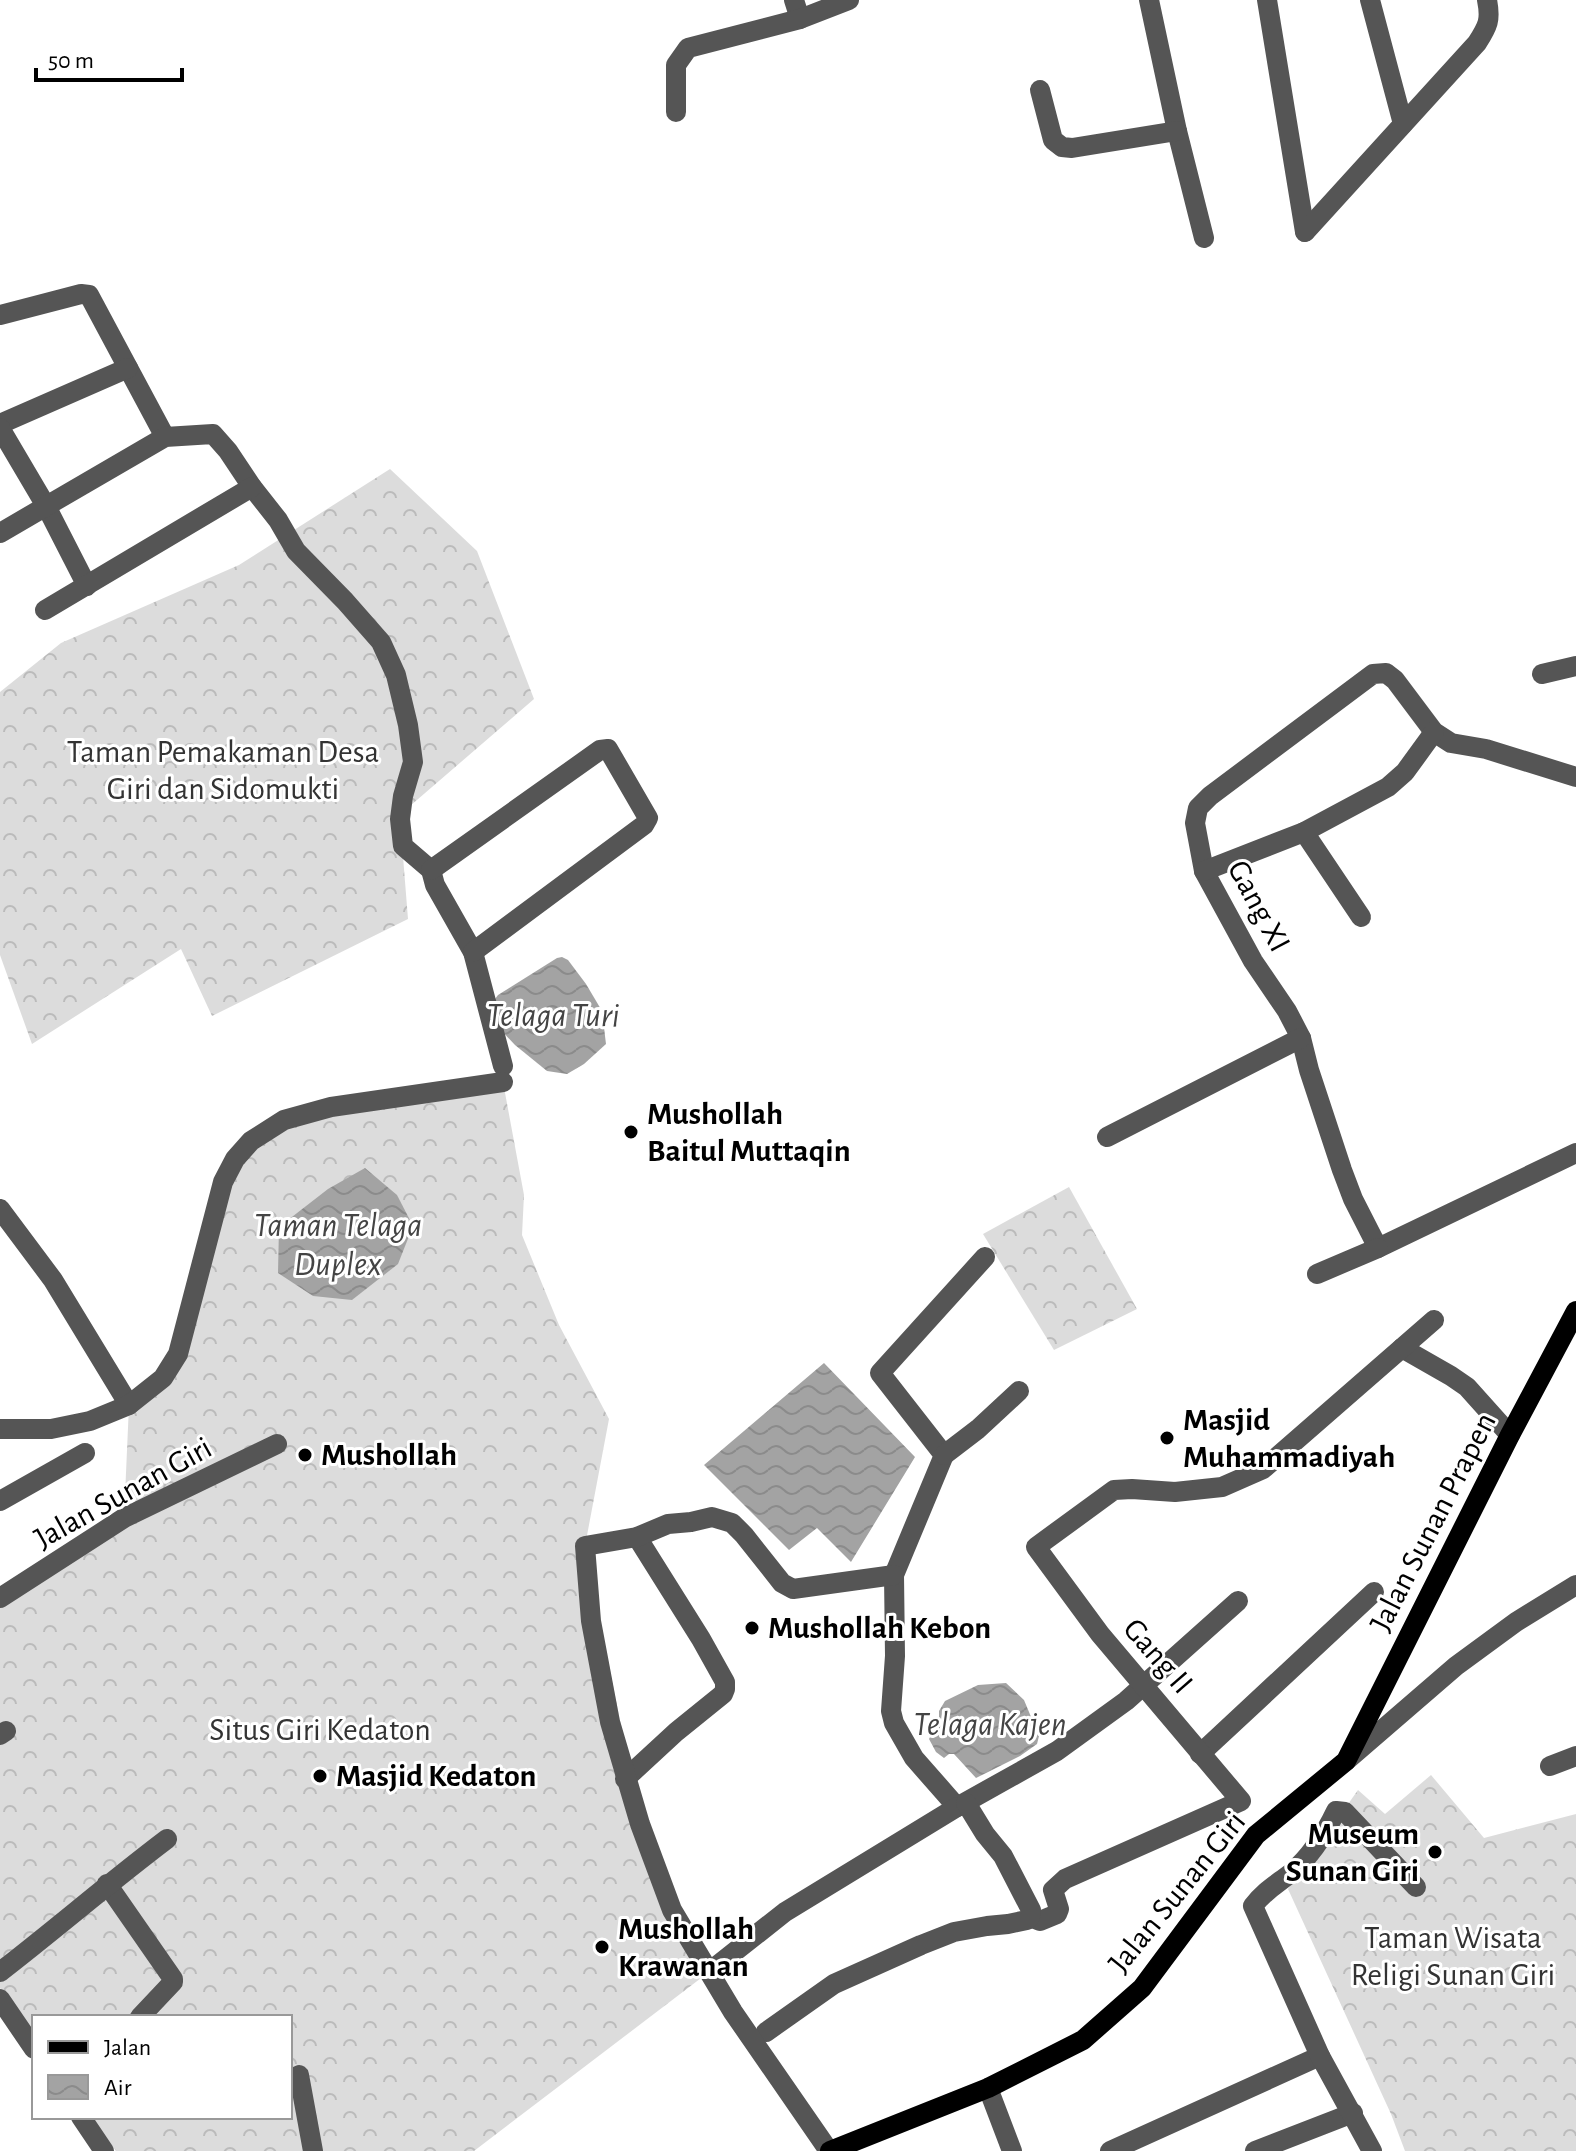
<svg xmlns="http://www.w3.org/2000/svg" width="1576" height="2151" font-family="'Alegreya Sans',sans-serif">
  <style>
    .forest { fill: url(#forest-crowns) }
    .water { fill: url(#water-waves) }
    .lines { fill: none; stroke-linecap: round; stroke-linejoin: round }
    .minor { stroke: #555; stroke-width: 20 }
    .major { stroke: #000; stroke-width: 20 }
    .poi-dot { fill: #000; stroke: #fff; stroke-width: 3 }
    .labels { text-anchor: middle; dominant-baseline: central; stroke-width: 6; stroke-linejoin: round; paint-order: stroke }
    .park-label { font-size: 32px; fill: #333; stroke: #fff }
    .street-label { font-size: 32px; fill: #000; stroke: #fff }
    .poi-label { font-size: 32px; font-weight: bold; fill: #000; stroke: #fff; text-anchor: start }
    .water-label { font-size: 34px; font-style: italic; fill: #444; stroke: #fff }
  </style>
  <defs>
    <pattern id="forest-crowns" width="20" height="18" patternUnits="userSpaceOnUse" patternTransform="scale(2)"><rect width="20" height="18" fill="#dcdcdc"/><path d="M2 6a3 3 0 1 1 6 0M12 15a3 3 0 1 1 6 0" fill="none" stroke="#bbb"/></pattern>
    <pattern id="water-waves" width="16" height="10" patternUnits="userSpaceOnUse" patternTransform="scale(2)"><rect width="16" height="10" fill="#a3a3a3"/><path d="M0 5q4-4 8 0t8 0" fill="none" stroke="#8b8b8b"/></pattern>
  </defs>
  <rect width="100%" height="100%" fill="#fff"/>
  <!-- forest -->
  <g class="forest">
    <polygon points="390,469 477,551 534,699 410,806 400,819 408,919 212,1016 181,949 32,1044 0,955 0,692 61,643 239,565"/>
    <polygon points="503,1082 524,1195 522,1235 559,1325 609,1419 585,1546 642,1830 709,1972 474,2151 116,2151 92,2117 290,2117 290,2017 34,2017 34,2036 0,1988 0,1602 124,1518 129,1405 163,1378 235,1159 296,1116"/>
    <polygon points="1069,1187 1137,1309 1054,1350 983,1234"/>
    <polygon points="1431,1775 1484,1838 1576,1814 1576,2151 1405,2151 1391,2114 1288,1889 1358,1790 1385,1814"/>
  </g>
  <!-- water -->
  <g class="water">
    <polygon points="562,957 568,960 586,984 602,1011 606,1044 584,1064 567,1074 547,1071 515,1045 501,1030 495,999 498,995 557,958"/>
    <polygon points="365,1168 397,1195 413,1226 398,1264 352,1300 313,1296 278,1273 279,1227 328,1189"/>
    <polygon points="824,1363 915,1457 851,1562 817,1528 789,1550 704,1465"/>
    <polygon points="1006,1683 1024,1700 1039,1736 1037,1744 1020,1756 976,1778 954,1754 949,1754 944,1758 936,1752 929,1739 939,1719 939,1711 945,1701 978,1685"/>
  </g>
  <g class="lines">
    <!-- minor -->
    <g class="minor">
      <polyline points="794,0 800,19"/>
      <polyline points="1149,0 1177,131 1204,238"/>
      <polyline points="1267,0 1305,232"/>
      <polyline points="1370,0 1403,124"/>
      <polyline points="1040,90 1053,140 1062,147 1072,148 1177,131"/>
      <polyline points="676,112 676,65 688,48 800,19 849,0"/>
      <path d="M1305,232L1477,43C1488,26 1491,20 1487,0"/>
      <polyline points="0,315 81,294 89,295 165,437"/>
      <polyline points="0,424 128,368"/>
      <polyline points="0,428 46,506 87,586"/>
      <polyline points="0,533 165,437 213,434 228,451 252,487 278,520 296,551 345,601 381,642 396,675 408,725 413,762 403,796 400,819 403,846 431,870 435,885 473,952 503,1066"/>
      <polyline points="45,610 252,487"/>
      <polyline points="1542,674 1576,666"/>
      <polyline points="1576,777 1486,749 1451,743 1434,732 1395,680 1386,673 1373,674 1210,796 1198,808 1195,823 1204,871 1253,961 1287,1011 1301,1038 1309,1070 1342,1170 1353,1199 1378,1248 1576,1153"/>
      <polyline points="1304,832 1361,917"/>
      <polyline points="431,870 600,750 608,749 648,818 644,825 473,952"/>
      <polyline points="1204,871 1304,832 1388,787 1405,772 1434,732"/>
      <polyline points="1107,1137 1301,1038"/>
      <polyline points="0,1209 53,1280 129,1405"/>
      <polyline points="985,1257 880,1373 944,1455 894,1575 895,1656 891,1711 894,1723 914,1758 957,1807 1057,1751 1126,1701 1238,1601"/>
      <polyline points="1317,1274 1378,1248"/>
      <polyline points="1402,1348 1451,1376 1467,1387 1510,1435"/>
      <polyline points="0,1429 51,1429 90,1421 129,1405 163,1378 178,1354 223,1182 235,1159 251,1141 284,1120 331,1107 503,1082"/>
      <polyline points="944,1455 978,1429 1019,1391"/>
      <polyline points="0,1501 85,1453"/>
      <polyline points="0,1598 124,1518 277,1444"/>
      <polyline points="0,1735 6,1731"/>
      <polyline points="1200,1754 1374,1592"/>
      <polyline points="1346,1761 1456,1666 1516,1622 1576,1585"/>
      <polyline points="1550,1766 1576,1756"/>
      <polyline points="625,1779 676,1732 723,1694 725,1689 725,1682 701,1639 637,1537"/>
      <polyline points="107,1884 173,1979 173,1982 140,2017"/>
      <polyline points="1030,1917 1040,1921 1057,1914 1059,1909 1053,1890 1065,1879 1241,1801 1100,1634 1036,1547 1114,1490 1132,1489 1175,1492 1222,1487 1263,1469 1434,1320"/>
      <path d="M0,1972C57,1928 110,1882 167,1839"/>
      <polyline points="709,1972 785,1912 957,1807"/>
      <polyline points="0,1999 34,2049"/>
      <polyline points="766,2032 834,1984 921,1945 954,1932 987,1926 1008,1924 1027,1920 1030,1917 1031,1910 1003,1856 985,1834 966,1803"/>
      <polyline points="299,2075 313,2151"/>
      <polyline points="988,2088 1012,2151"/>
      <polyline points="81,2117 104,2151"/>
      <polyline points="829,2151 733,2012 672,1910 640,1824 610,1722 591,1621 585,1546 637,1537 668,1524 691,1522 712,1517 732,1523 744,1535 782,1583 793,1589 894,1575"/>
      <polyline points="1110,2151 1320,2056"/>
      <polyline points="1255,2151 1353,2113"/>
      <path d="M1372,2151L1320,2056L1253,1906C1264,1891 1277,1884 1291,1873C1311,1856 1325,1834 1336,1811L1345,1812L1416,1887"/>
    </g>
    <!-- major -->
    <polyline class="major" points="830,2151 988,2088 1083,2040 1142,1988 1256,1835 1346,1761 1510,1435 1576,1311"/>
  </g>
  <!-- markers -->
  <g class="poi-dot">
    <circle cx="631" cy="1132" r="8"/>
    <circle cx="1167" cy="1438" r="8"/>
    <circle cx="305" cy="1455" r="8"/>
    <circle cx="752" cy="1628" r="8"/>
    <circle cx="320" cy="1776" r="8"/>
    <circle cx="1435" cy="1852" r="8"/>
    <circle cx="602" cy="1947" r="8"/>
  </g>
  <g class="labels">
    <!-- park labels -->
    <g class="park-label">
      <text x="223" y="752">Taman Pemakaman Desa<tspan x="223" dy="37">Giri dan Sidomukti</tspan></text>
      <text x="320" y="1730">Situs Giri Kedaton</text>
      <text x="1453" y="1938">Taman Wisata<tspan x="1453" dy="37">Religi Sunan Giri</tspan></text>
    </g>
    <!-- street labels -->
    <g class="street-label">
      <text transform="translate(1259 906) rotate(62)">Gang XI</text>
      <text transform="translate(123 1493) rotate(-29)">Jalan Sunan Giri</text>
      <text transform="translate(1433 1522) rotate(-63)">Jalan Sunan Prapen</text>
      <text transform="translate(1158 1656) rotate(49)">Gang II</text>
      <text transform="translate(1177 1892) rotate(-51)">Jalan Sunan Giri</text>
    </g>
    <!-- poi labels -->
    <g class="poi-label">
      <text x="647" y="1114">Mushollah<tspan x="647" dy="37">Baitul Muttaqin</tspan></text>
      <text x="1183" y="1420">Masjid<tspan x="1183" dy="37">Muhammadiyah</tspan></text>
      <text x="321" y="1455">Mushollah</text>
      <text x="768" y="1628">Mushollah Kebon</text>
      <text x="336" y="1776">Masjid Kedaton</text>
      <text x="1419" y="1834" text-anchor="end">Museum<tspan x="1419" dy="37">Sunan Giri</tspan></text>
      <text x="618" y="1929">Mushollah<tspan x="618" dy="37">Krawanan</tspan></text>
    </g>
    <!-- water labels -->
    <g class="water-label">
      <text x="553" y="1016">Telaga Turi</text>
      <text x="338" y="1226">Taman Telaga<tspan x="338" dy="39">Duplex</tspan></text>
      <text x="990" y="1725">Telaga Kajen</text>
    </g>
  </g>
  <!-- legend -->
  <rect x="32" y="2015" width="260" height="104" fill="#ffffff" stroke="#999999" stroke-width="2"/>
  <rect x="48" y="2041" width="40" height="12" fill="#000000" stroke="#999999" stroke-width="2"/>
  <text x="104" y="2055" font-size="24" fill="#000000">Jalan</text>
  <rect x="48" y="2075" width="40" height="24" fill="url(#water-waves)" stroke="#999999" stroke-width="2"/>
  <text x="104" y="2095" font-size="24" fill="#000000">Air</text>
  <!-- scale -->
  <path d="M36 68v12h146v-12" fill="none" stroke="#000000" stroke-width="4"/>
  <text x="48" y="68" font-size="24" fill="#000000" stroke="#ffffff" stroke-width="6" paint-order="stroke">50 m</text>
</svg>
